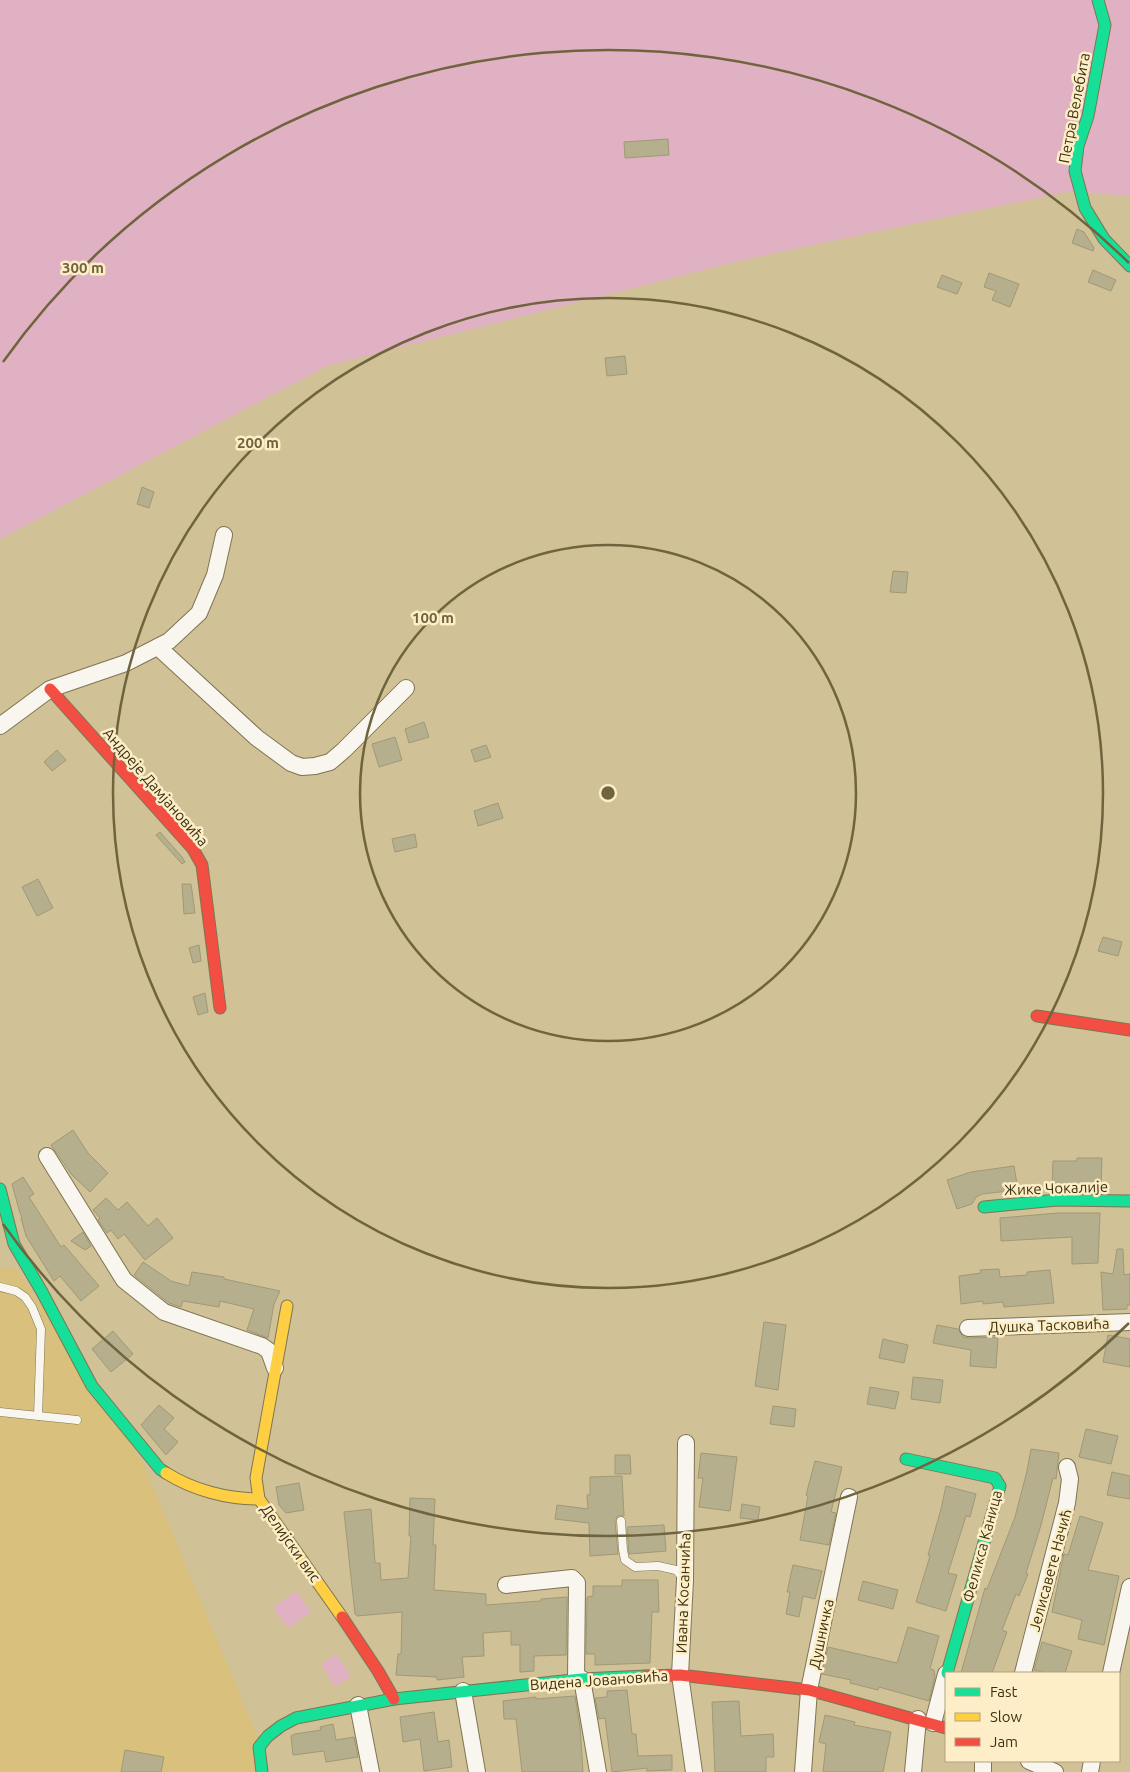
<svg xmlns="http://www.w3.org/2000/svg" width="1130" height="1772" font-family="Ubuntu,sans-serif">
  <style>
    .built { fill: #d9c07d }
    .green { fill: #e0b1c2 }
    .building { fill: #b6af8d; stroke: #a09976 }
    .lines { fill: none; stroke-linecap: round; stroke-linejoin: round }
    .lane-casing { stroke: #7f7553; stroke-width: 9 }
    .street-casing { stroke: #7f7553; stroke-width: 18 }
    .fast-casing { stroke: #7f7553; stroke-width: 13 }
    .slow-casing { stroke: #7f7553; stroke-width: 13 }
    .jam-casing { stroke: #7f7553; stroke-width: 13 }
    .lane { stroke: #f8f6ef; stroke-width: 8 }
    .street { stroke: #f8f6ef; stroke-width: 16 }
    .fast { stroke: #16e098; stroke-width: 11 }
    .slow { stroke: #ffcf43; stroke-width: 11 }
    .jam { stroke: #f24e42; stroke-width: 11 }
    .ring { fill: none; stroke: #70643f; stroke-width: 2.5 }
    .labels { text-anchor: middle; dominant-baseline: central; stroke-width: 5; stroke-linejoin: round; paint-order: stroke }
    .street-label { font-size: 15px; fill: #3d3210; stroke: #fdeec8 }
    .centre { fill: #70643f; stroke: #fdeec8; stroke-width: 2.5 }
    .ring-label { font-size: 15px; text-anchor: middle; font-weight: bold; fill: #70643f; stroke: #fdeec8; stroke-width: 5; stroke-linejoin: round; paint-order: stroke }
  </style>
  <rect width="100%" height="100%" fill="#d0c196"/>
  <!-- built -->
  <polygon class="built" points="0,1268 18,1270 143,1463 258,1738 261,1772 0,1772"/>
  <!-- green -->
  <g class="green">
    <polygon points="0,0 1130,0 1130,196 1071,191 747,259 327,366 0,539"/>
    <polygon points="296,1591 311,1612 288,1628 273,1608"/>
    <polygon points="336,1654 351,1676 335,1687 321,1664"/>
  </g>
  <!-- building -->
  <g class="building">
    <polygon points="668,139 669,155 625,158 624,142"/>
    <polygon points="1077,229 1084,232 1094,248 1093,251 1072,243"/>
    <polygon points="1093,270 1116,280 1111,291 1088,282"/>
    <polygon points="989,273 1019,284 1010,307 992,300 996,291 984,287"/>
    <polygon points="942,275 962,283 957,294 937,287"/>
    <polygon points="625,356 627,374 607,376 605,358"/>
    <polygon points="142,487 154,492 149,508 137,504"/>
    <polygon points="893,571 908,572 906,593 890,592"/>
    <polygon points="424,722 429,737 409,743 405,729"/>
    <polygon points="395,737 402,760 379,767 372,744"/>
    <polygon points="486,745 491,757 475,762 471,750"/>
    <polygon points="57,750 66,760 52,771 44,762"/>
    <polygon points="498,803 503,818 478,826 474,811"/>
    <polygon points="160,832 182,857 185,862 182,864 156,835"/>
    <polygon points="415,834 417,847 395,852 392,839"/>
    <polygon points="38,879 53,908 37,916 22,887"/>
    <polygon points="182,884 191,884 195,913 184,914"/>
    <polygon points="1103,937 1122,942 1118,956 1098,951"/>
    <polygon points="199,945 201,961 193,963 189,948"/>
    <polygon points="205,993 208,1012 198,1015 193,997"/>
    <polygon points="73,1130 88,1153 108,1173 90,1192 72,1175 51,1145"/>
    <polygon points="1077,1158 1102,1158 1101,1187 1052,1187 1053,1161 1077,1161"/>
    <polygon points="1014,1166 1018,1190 982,1194 976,1197 972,1204 957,1209 947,1180 971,1172"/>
    <polygon points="23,1177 34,1194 29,1197 61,1247 64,1245 65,1246 99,1286 81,1301 60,1276 54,1281 26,1236 21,1218 22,1217 20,1213 12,1184"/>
    <polygon points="106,1198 118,1210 127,1202 148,1226 157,1218 173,1238 145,1260 124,1234 118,1239 111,1230 107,1233 98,1220 100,1218 93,1210"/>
    <polygon points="1058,1213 1100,1213 1098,1263 1072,1264 1072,1237 1001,1241 1000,1218"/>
    <polygon points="83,1232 91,1246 85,1250 71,1241"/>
    <polygon points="1117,1249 1123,1249 1124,1275 1130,1274 1130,1305 1127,1305 1127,1309 1103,1310 1101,1272 1113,1274"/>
    <polygon points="143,1262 171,1281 189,1286 192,1272 224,1277 224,1279 280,1291 274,1304 268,1338 247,1330 254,1309 220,1301 219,1307 183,1301 181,1307 169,1303 134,1275"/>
    <polygon points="999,1269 1000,1277 1027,1275 1027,1272 1050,1270 1054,1303 1004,1307 1003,1302 983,1304 983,1301 961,1304 959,1276 981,1273 980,1270"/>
    <polygon points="764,1322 786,1325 778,1390 755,1386"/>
    <polygon points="937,1325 958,1329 963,1337 968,1338 998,1337 996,1368 970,1366 971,1350 933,1343"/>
    <polygon points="113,1331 133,1354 111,1372 92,1349"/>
    <polygon points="1108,1335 1130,1339 1130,1367 1103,1362"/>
    <polygon points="883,1339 908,1345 904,1363 879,1358"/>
    <polygon points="913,1377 943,1380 940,1403 911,1399"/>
    <polygon points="870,1387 899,1392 895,1409 867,1404"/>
    <polygon points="159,1405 174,1418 164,1429 178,1442 166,1455 141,1425"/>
    <polygon points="773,1406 796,1409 794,1427 770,1424"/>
    <polygon points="1086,1429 1118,1436 1111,1464 1079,1457"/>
    <polygon points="1031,1449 1059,1453 1056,1479 1053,1478 1041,1525 1026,1573 1028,1574 1019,1596 1016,1594 1002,1630 1007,1632 992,1673 961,1673 985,1588 987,1589 1015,1517 1027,1471"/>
    <polygon points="701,1453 737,1457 730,1511 699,1507 703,1478 698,1478"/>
    <polygon points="615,1455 630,1455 631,1474 615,1474"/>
    <polygon points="815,1461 842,1467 831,1512 836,1513 829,1545 800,1540 808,1496 806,1495"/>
    <polygon points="1112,1472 1130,1476 1130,1499 1107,1495"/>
    <polygon points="622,1476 624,1516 618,1516 615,1521 618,1554 590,1556 589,1523 555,1519 557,1505 588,1509 587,1495 590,1495 590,1477"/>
    <polygon points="299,1483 304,1510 286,1513 279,1505 276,1487"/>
    <polygon points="946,1486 976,1494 970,1517 966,1516 948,1573 957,1575 946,1611 916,1602 930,1556 928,1555 941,1509"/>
    <polygon points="410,1498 435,1499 433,1545 436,1545 434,1590 486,1594 486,1605 541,1601 541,1599 567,1597 566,1655 534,1656 534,1671 520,1672 520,1645 511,1645 511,1631 483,1633 484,1656 462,1657 464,1677 437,1680 437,1677 396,1675 398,1654 401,1654 402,1612 357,1616 355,1614 344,1512 371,1509 375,1563 380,1563 381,1580 408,1578 411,1536 409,1536"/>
    <polygon points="742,1504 760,1507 758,1520 740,1518"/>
    <polygon points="1080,1516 1103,1523 1088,1570 1119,1576 1104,1645 1078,1639 1082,1620 1052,1612 1064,1554 1068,1555"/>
    <polygon points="664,1525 666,1551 629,1554 627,1527"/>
    <polygon points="793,1565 822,1571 815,1599 803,1596 799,1617 786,1614 790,1592 787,1592"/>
    <polygon points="622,1580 658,1580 659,1612 652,1612 650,1663 595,1665 595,1654 586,1654 587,1597 593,1596 593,1586 622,1586"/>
    <polygon points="863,1581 898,1590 893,1609 858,1600"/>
    <polygon points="908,1627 939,1636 930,1669 934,1670 935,1677 929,1701 879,1687 878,1690 850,1683 851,1680 822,1674 828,1647 897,1663"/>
    <polygon points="1042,1642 1072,1651 1065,1673 1046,1673 1034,1670"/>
    <polygon points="627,1690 632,1734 636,1734 638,1756 672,1755 672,1770 647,1771 647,1768 612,1772 605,1718 599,1719 595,1698 607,1697 607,1691"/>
    <polygon points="575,1696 580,1727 583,1772 522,1772 516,1719 504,1719 503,1701 536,1697 536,1699"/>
    <polygon points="739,1701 741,1736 773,1734 774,1757 766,1757 766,1772 715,1772 712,1702"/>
    <polygon points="434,1712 438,1742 449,1740 452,1767 424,1771 420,1739 403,1742 400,1717"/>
    <polygon points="825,1715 855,1722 854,1725 891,1732 883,1772 823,1772 826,1744 819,1742"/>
    <polygon points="333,1724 336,1740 354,1737 358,1757 326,1762 324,1751 293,1755 291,1736 295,1734 321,1730 320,1727"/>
    <polygon points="125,1750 164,1757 161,1772 121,1772"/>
  </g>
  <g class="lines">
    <!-- lane casing -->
    <g class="lane-casing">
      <g id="lane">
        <polyline points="0,1287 16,1291 25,1297 32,1307 41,1329 38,1416"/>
        <polyline points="0,1412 77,1420"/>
        <polyline points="621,1521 623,1550 625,1560 635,1567 658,1566 676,1570 684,1579"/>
      </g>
    </g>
    <!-- street casing -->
    <g class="street-casing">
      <g id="street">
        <polyline points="158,647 257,738 291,763 302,767 315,766 330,762 344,750 406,688"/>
        <polyline points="0,726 50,689 126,663 169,641 199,613 215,575 224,535"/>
        <polyline points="47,1156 124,1280 164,1312 262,1346 269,1351 275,1368"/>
        <polyline points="968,1328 1130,1322"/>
        <polyline points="686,1443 685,1580 680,1675 694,1772"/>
        <polyline points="506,1585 572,1578 577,1583 576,1679"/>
        <polyline points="1023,1673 1067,1503 1070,1479 1067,1467"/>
        <polyline points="1111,1673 1130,1587"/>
        <polyline points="582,1679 598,1772"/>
        <polyline points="463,1691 477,1772"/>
        <polyline points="358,1705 371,1772"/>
        <polyline points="933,1723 946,1674"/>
        <polyline points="1029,1761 1055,1772"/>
        <polyline points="803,1772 809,1690 849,1497"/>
        <polyline points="913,1772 918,1719"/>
        <polyline points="983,1772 983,1761"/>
        <polyline points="1090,1772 1092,1761"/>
      </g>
    </g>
    <!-- fast casing -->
    <g class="fast-casing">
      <g id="fast">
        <polyline points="1098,0 1105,25 1088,116 1078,146 1075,171 1085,208 1104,239 1130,266"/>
        <polyline points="0,1189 14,1244 42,1292 92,1386 160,1469 166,1473"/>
        <polyline points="984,1207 1057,1200 1130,1201"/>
        <polyline points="906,1459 995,1478 1000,1486 947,1673"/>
        <polyline points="262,1772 259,1747 268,1736 281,1726 296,1718 394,1699 582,1679 646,1676"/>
      </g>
    </g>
    <!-- slow casing -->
    <g class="slow-casing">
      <g id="slow">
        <polyline points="287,1306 256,1478 259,1499 342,1617"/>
        <path d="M166,1473C193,1490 227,1499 259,1499"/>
      </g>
    </g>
    <!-- jam casing -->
    <g class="jam-casing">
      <g id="jam">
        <polyline points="50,689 193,849 202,865 220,1008"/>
        <polyline points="1037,1016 1130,1030"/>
        <polyline points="342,1617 378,1671 394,1699"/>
        <polyline points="646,1676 680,1675 809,1690 946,1728"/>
      </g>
    </g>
    <!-- lane -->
    <use href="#lane" class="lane"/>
    <!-- street -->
    <use href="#street" class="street"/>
    <!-- fast -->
    <use href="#fast" class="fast"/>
    <!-- slow -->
    <use href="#slow" class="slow"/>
    <!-- jam -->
    <use href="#jam" class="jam"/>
  </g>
  <!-- distance rings -->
  <g class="ring">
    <circle cx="608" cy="793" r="248"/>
    <circle cx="608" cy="793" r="495"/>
    <path d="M1129 1323A743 743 0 0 1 3 1224M3 362A743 743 0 0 1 1129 263"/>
  </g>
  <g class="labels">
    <!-- street labels -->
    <g class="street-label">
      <text transform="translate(1074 108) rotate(-79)">Петра Велебита</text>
      <text transform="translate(156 787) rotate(49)">Андреје Дамјановића</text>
      <text transform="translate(1056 1188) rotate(-2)">Жике Чокалије</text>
      <text transform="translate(1049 1325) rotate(-2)">Душка Тасковића</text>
      <text transform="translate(291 1543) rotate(55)">Делијски вис</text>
      <text transform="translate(982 1546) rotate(-75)">Феликса Каница</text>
      <text transform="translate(1050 1570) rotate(-75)">Јелисавете Начић</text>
      <text transform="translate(683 1593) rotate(-88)">Ивана Косанчића</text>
      <text transform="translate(821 1634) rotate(-78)">Душничка</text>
      <text transform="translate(599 1680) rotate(-4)">Видена Јовановића</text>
    </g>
  </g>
  <circle cx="608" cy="793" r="8" class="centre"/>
  <g class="ring-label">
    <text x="83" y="273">300 m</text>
    <text x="258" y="448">200 m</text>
    <text x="433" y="623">100 m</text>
  </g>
  <!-- legend -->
  <rect x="945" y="1672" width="175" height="90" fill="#fdeec8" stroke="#b0a37e"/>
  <rect x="955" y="1688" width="25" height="8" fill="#16e098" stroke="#b0a37e"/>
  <text x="990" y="1697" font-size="15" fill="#3d3210">Fast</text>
  <rect x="955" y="1713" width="25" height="8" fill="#ffcf43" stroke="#b0a37e"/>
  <text x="990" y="1722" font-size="15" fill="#3d3210">Slow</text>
  <rect x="955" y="1738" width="25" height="8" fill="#f24e42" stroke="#b0a37e"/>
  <text x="990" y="1747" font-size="15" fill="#3d3210">Jam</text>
</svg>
